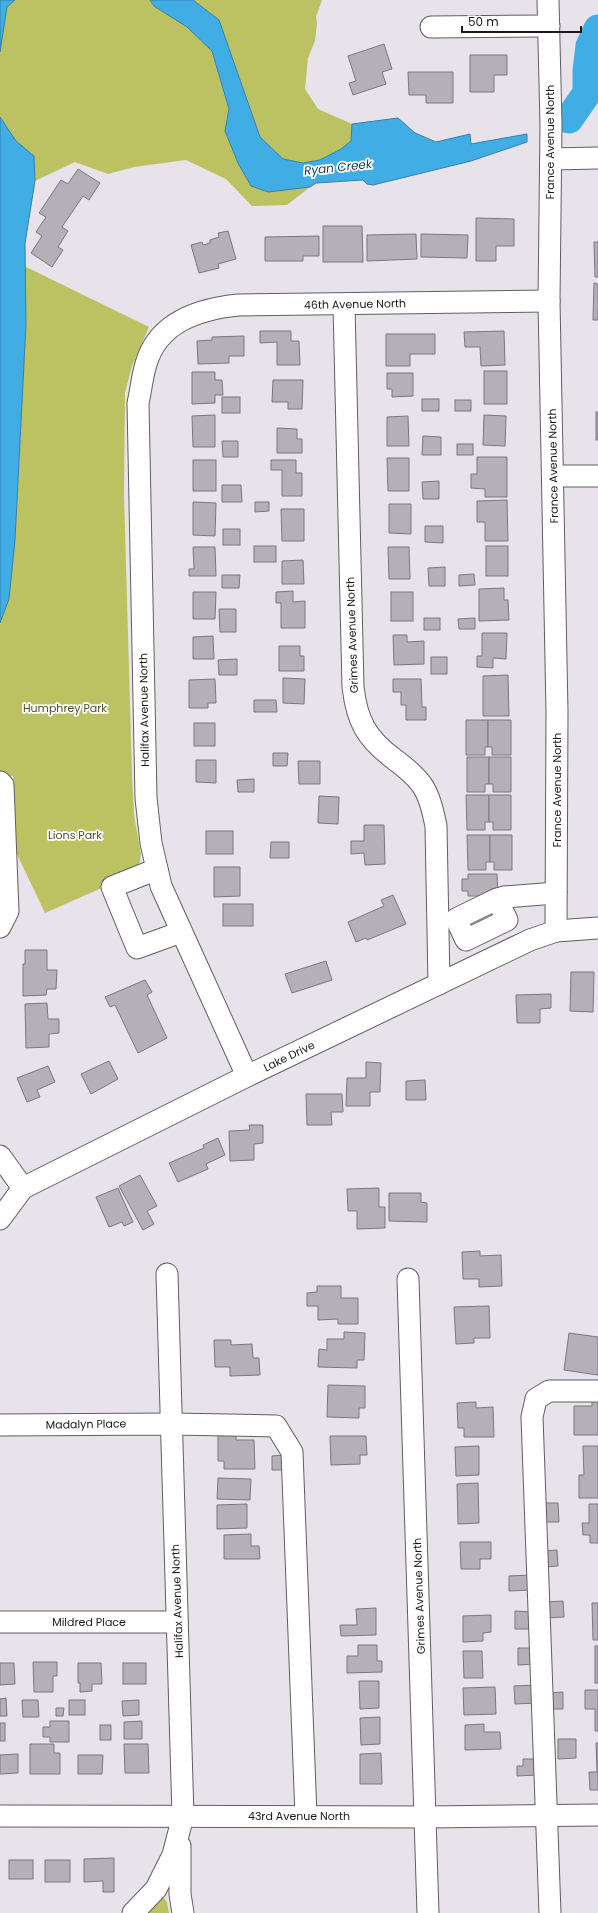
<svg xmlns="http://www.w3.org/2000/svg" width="598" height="1913" font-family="Poppins,sans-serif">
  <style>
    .green { fill: #bcc262 }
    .water { fill: #41ade5; stroke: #3580a8 }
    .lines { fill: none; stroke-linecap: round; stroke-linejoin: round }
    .river { stroke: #41ade5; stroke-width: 29 }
    .building { fill: #b5b0b8; stroke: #7c767e }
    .minor-casing { stroke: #625d64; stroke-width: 23 }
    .minor { stroke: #fff; stroke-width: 21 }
    .labels { text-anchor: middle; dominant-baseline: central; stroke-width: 3.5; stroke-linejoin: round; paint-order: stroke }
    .street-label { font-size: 11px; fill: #1a181b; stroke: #fff }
    .park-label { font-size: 11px; fill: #4b4d23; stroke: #fff }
    .water-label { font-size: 12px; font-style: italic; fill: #113e55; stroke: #fff }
  </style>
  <rect width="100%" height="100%" fill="#e8e2eb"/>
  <!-- green -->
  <g class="green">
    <polygon points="15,0 150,0 154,6 187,27 212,51 229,110 225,131 238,163 251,186 268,192 310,187 287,205 252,206 226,179 186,160 134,167 108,174 75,162 35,181 34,156 16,141 0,117 0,52 7,7"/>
    <polygon points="193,0 322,0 316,17 317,23 315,41 308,58 305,89 318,109 352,124 351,141 341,149 320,160 303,163 283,159 260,137 219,20"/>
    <polygon points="24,266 149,327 132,366 125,393 124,494 132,775 134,815 141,854 138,872 45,913 15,850 13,776 0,776 0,559 15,539 26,324"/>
    <polygon points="164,1898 167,1902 169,1913 147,1913 160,1899"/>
  </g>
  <!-- water -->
  <g class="water">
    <polygon points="0,0 15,0 7,7 0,52"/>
    <polygon points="150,0 193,0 219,20 260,137 283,159 303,163 320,160 341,149 351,141 352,124 398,118 415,133 436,142 470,134 471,144 527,134 527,142 471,161 373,185 367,184 363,180 316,183 310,187 268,192 251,186 238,163 225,131 229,109 212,51 187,27 154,6"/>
    <polygon points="0,117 16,141 34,156 35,181 25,243 26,324 15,540 9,599 0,623"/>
  </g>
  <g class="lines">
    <!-- river -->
    <polyline class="river" points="569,119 587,93 587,71 590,46 598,29"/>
  </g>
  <!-- building -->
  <g class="building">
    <polygon points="384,44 392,69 382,72 386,84 353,95 349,83 356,81 348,56"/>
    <polygon points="470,55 507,55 507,75 494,75 494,92 470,92"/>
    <polygon points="408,72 453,72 453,103 426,103 426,95 409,95"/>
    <polygon points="78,169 100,183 89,200 83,196 62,227 68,231 58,247 63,250 52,267 31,253 42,236 36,232 46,217 39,213 61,180 68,184"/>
    <polygon points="476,218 514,219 514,246 496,246 496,261 476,261"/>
    <polygon points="323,226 362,226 363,262 323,262"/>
    <polygon points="228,231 236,259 218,264 219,268 199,273 191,245 202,242 203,245 210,243 210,240 219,237 218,233"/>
    <polygon points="416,234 417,259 367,261 367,235"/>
    <polygon points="421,234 468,235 467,258 421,257"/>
    <polygon points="319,236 319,256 303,256 303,261 265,261 265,237"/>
    <polygon points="594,242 598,242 598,277 595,277"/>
    <polygon points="594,283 598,284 598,320 593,320"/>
    <polygon points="260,331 291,331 291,341 299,341 300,365 277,365 277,342 260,343"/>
    <polygon points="504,331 505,365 481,366 480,347 465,347 464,332"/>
    <polygon points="386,334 435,334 435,354 410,354 410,366 386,366"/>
    <polygon points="244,336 244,356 229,356 229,363 198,364 197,341 212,340 212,337"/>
    <rect x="484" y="371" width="23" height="33"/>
    <polygon points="192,372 215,372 215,380 222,380 223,395 215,395 215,403 192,404"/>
    <polygon points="387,373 413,373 413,396 392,397 392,389 387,389"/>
    <polygon points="273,380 303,380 302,409 288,409 288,402 272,402"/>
    <rect x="222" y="397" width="18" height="16"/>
    <rect x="422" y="399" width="17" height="12"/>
    <rect x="455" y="400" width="16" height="11"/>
    <rect x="596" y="412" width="2" height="28"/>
    <polygon points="215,415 215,447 193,447 192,416"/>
    <polygon points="484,415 506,416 505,446 483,445"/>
    <polygon points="408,416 409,446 387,446 387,417"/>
    <polygon points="277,428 297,429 297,439 302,439 302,453 277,453"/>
    <polygon points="423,436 441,437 441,455 422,455"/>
    <polygon points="222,441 238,441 238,457 223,457"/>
    <rect x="457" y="444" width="16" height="11"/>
    <polygon points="477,457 507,457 507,497 485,497 485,489 471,488 471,474 477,474"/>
    <polygon points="387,458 409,458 409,491 388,491"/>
    <rect x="193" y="460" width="23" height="31"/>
    <polygon points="271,460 296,460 296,473 302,473 302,496 282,496 282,470 271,470"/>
    <polygon points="439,481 439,499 423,499 422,482"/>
    <polygon points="222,485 241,485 242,502 222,502"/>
    <polygon points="507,500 508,541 485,541 485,522 477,522 477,501"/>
    <polygon points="193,502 216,503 215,536 193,535"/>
    <polygon points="255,502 269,502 269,511 255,512"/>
    <polygon points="389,504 411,504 411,534 389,533"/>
    <polygon points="281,509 304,509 304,541 282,541"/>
    <polygon points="425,526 443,526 443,543 425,542"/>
    <rect x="223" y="529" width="17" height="16"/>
    <rect x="254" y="546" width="22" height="16"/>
    <rect x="486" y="546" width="22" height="30"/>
    <polygon points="193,547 215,547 216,576 189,576 189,569 194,569"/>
    <polygon points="388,547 409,547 410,579 389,579"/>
    <polygon points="303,560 304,584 282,584 282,561"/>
    <polygon points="445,567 445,586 429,586 428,568"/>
    <polygon points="474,574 475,585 459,586 459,575"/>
    <polygon points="222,575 240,575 239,588 222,588"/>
    <polygon points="504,588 504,600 508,600 509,620 479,621 479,589"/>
    <polygon points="293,591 293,602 305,601 305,628 281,628 281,603 276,603 276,592"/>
    <polygon points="193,592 216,592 215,619 193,619"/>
    <rect x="391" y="592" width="22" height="29"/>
    <polygon points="219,609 236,609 236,632 220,632"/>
    <rect x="424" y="618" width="16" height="12"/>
    <polygon points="475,618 475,629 459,629 458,619"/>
    <polygon points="482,633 507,633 506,659 493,658 493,668 477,667 477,656 482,656"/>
    <polygon points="393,635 407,635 407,642 424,641 424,664 394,665"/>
    <polygon points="213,636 214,659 193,659 193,637"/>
    <polygon points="279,646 300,646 300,656 304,656 304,671 279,671"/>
    <rect x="431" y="657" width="16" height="17"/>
    <polygon points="237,659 237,675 219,675 218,660"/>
    <polygon points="508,675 509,716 483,716 483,676"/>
    <polygon points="283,678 305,679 304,704 283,703"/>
    <polygon points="215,679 216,703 208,703 208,708 189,708 189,680"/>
    <polygon points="393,679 421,679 422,707 426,707 426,720 406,720 406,705 401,705 401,692 393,692"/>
    <polygon points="254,700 276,700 277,712 254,712"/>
    <polygon points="466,720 488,720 488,747 485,747 485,755 466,755"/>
    <polygon points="488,720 511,720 511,755 492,755 492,747 488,747"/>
    <rect x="194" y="723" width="21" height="23"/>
    <polygon points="273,753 288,753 287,766 273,766"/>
    <polygon points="467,757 489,757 489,784 485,784 485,792 467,792"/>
    <polygon points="489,757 511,757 511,792 493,792 493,784 489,784"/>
    <polygon points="196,760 216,760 216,783 196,782"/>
    <polygon points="298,761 320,761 320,784 299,784"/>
    <polygon points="254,779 254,792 238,792 237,780"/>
    <polygon points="466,795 489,795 489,822 485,822 485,830 467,830"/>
    <polygon points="489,795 511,795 511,830 493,830 493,822 489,822"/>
    <polygon points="319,796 339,797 338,824 318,823"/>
    <polygon points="364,825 384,825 385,864 365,865 364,853 351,854 351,841 364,841"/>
    <rect x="206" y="831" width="27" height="23"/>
    <polygon points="467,835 490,835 490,862 486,862 486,870 468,870"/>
    <polygon points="490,835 512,835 512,870 494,870 494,862 490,862"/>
    <polygon points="271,842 289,842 289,858 270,858"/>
    <polygon points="214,867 240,867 240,896 214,897"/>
    <polygon points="468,874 497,874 498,896 468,896 468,891 462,891 462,879 468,879"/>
    <polygon points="393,895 406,924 367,940 366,938 356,942 348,922 384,906 381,900"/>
    <rect x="223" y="904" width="30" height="22"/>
    <polygon points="25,950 47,950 47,970 57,970 56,989 47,989 46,995 23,996 23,964 25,964"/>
    <polygon points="326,961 332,980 292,993 285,974"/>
    <polygon points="571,972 594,972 593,1012 570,1011"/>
    <polygon points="145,980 152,992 147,995 167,1038 138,1053 115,1005 110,1007 105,997"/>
    <polygon points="551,994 551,1008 540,1009 540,1023 517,1023 516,995"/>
    <polygon points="47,1003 48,1019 59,1019 59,1033 49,1034 49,1047 26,1048 25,1004"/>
    <polygon points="109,1061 118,1079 91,1094 81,1074"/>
    <polygon points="366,1062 381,1063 380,1092 370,1092 370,1106 346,1106 347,1078 366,1078"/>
    <polygon points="48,1066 55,1082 37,1090 40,1097 27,1102 17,1078"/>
    <polygon points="425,1080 426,1100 406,1100 406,1081"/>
    <polygon points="306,1094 342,1094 343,1112 331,1112 332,1125 307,1125"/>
    <polygon points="249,1125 263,1125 263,1143 254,1144 254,1160 230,1161 229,1131 250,1130"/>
    <polygon points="218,1138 225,1155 206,1164 208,1169 178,1182 169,1163 204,1148 203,1145"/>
    <polygon points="140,1175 157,1206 147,1211 154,1224 143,1230 119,1186"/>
    <polygon points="118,1188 133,1222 124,1226 122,1222 109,1227 96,1197"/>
    <polygon points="379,1188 379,1207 385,1207 385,1228 357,1229 357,1211 348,1211 347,1189"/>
    <polygon points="389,1193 421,1193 421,1202 427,1203 427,1222 389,1221"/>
    <polygon points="480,1251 480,1256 501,1255 502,1286 479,1287 479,1279 463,1279 462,1252"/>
    <polygon points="317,1286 341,1286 341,1298 358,1298 358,1324 338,1324 338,1319 318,1320 318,1306 307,1306 307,1293 317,1292"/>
    <polygon points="489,1306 490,1338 474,1338 474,1343 456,1344 454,1307"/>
    <polygon points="344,1332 365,1333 364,1360 357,1360 357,1368 318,1367 319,1349 327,1350 327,1339 344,1339"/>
    <polygon points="569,1333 598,1337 598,1375 564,1370"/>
    <polygon points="214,1340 231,1340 231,1345 252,1344 253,1358 259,1358 260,1375 230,1376 230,1367 215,1367"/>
    <polygon points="328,1385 365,1386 365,1408 359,1408 359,1418 327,1417"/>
    <polygon points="592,1400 598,1400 598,1435 574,1435 574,1406 592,1406"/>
    <polygon points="476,1402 476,1408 493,1407 494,1437 464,1437 464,1428 458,1428 457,1403"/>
    <polygon points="218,1435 236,1435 236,1440 254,1440 255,1469 224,1469 224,1461 218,1461"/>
    <polygon points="330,1436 366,1436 367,1455 360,1455 360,1464 331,1465"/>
    <polygon points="479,1446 479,1475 456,1476 455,1447"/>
    <polygon points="583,1446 598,1446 598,1498 579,1498 579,1475 584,1475"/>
    <polygon points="284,1455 284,1470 272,1470 272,1456"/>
    <polygon points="218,1478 251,1479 250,1500 217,1499"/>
    <polygon points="478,1483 479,1523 458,1524 457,1484"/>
    <polygon points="541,1503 558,1503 559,1522 541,1522"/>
    <polygon points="247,1504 247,1528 217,1529 217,1505"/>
    <polygon points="589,1504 598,1504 598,1543 590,1543 590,1535 583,1535 582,1523 589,1523"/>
    <polygon points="251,1534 251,1546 259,1546 260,1559 224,1559 224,1535"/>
    <polygon points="460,1542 491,1542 491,1559 480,1559 480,1569 461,1569"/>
    <polygon points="557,1550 558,1566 544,1567 543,1551"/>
    <polygon points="531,1575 532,1590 509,1591 509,1576"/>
    <polygon points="563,1601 564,1617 545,1618 545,1602"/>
    <polygon points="592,1603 598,1603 598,1640 593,1640"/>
    <polygon points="376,1608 376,1635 341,1636 340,1625 357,1625 356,1609"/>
    <polygon points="515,1611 533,1612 533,1629 515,1629"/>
    <polygon points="491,1615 491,1632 483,1633 483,1641 463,1642 463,1616"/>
    <polygon points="358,1645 377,1645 377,1661 382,1661 382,1672 347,1673 347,1656 358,1656"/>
    <rect x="595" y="1646" width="3" height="37"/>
    <polygon points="518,1648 534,1648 534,1664 518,1665"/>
    <polygon points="463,1651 482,1651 483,1678 464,1678"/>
    <polygon points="33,1662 57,1662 57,1676 53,1676 53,1692 34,1692"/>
    <polygon points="0,1663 14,1663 15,1684 0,1685"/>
    <polygon points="78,1663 101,1663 102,1684 92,1684 92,1691 80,1692 80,1683 78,1683"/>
    <rect x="123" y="1663" width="23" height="21"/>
    <polygon points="359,1681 379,1681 379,1708 360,1709"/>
    <polygon points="536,1685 537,1703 515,1704 514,1686"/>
    <polygon points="495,1687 496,1714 464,1715 463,1688"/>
    <polygon points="585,1690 598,1690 598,1731 595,1731 595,1709 585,1709"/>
    <polygon points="563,1692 563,1709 547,1709 547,1693"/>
    <polygon points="6,1698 7,1716 0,1716 0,1699"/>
    <polygon points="22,1700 38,1700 39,1717 23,1717"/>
    <rect x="69" y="1700" width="16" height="15"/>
    <polygon points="139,1700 139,1715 123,1716 122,1701"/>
    <polygon points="56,1708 64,1708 63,1716 56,1716"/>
    <polygon points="380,1717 380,1744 361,1745 360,1718"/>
    <polygon points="50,1721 69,1721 69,1742 50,1742 50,1737 43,1737 43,1727 50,1727"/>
    <polygon points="142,1721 142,1739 124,1739 124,1722"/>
    <rect x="0" y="1723" width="5" height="18"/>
    <polygon points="484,1724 484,1732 500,1732 501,1749 465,1750 465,1725"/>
    <rect x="100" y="1725" width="11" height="15"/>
    <polygon points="558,1739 576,1739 576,1758 558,1759"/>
    <polygon points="596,1743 598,1743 598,1790 590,1790 589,1772 597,1772"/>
    <polygon points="30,1744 54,1744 54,1753 60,1753 60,1774 30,1774"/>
    <polygon points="124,1744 148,1744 149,1773 125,1773"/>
    <polygon points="381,1753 382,1784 360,1784 360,1754"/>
    <polygon points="18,1754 18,1773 0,1774 0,1755"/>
    <polygon points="78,1755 103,1755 102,1774 78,1774"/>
    <polygon points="523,1759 537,1759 538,1775 517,1776 517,1766 523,1766"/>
    <polygon points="114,1858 114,1892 103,1892 103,1881 84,1882 84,1859"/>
    <rect x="9" y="1860" width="24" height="19"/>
    <rect x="45" y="1860" width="25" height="22"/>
  </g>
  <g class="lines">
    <!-- minor casing -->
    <g class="minor-casing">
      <g id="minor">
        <polyline points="548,0 551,125 549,301 557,712 556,931"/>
        <polyline points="431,27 549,26"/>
        <polyline points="551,159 598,158"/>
        <path d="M344,305L353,687C357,721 366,738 394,759C405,767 414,774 422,785C430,797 433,812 436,826L439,984"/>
        <polyline points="554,476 598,476"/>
        <polyline points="0,782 3,785 8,911 0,927"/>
        <polyline points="157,869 112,887 137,948 181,932"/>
        <polyline points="497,899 507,920 466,940 456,919 497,899 504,897 556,893"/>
        <path d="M247,1076L161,886L151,843L146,798L138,403C141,390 142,377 146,364C158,322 199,309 238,305L549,301"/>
        <polyline points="0,1156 23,1188"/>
        <polyline points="0,1219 23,1188 247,1076 530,940 556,931 598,928"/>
        <polyline points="408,1279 428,1913"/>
        <polyline points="0,1425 172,1424 276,1426 292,1452 306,1816"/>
        <polyline points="0,1622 177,1622"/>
        <polyline points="0,1816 427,1817 598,1815"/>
        <polyline points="180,1846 180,1894 183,1913"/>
        <polyline points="133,1913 156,1889 173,1855 183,1816 167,1274"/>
        <polyline points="550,1913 532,1417 536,1399 549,1391 598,1391"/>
      </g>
    </g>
    <!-- minor -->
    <use href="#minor" class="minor"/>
  </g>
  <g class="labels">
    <!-- street labels -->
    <g class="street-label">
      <text transform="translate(550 142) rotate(-90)">France Avenue North</text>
      <text transform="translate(355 304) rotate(-1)">46th Avenue North</text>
      <text transform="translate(553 466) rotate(-91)">France Avenue North</text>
      <text transform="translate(352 635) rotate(-92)">Grimes Avenue North</text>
      <text transform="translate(144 710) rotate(-91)">Halifax Avenue North</text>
      <text transform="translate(557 790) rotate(-90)">France Avenue North</text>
      <text transform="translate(289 1056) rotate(-26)">Lake Drive</text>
      <text transform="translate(86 1424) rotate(-1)">Madalyn Place</text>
      <text transform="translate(419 1596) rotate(-92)">Grimes Avenue North</text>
      <text transform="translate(177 1601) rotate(-92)">Halifax Avenue North</text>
      <text x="89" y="1622">Mildred Place</text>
      <text x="299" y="1816">43rd Avenue North</text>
    </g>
    <!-- park labels -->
    <g class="park-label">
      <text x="65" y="708">Humphrey Park</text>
      <text x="75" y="835">Lions Park</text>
    </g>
    <!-- water labels -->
    <g class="water-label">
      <text transform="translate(338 167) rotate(-6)">Ryan Creek</text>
    </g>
  </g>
  <!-- scale -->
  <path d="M462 26v6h119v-6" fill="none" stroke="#1a181b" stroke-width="2"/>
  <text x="468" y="26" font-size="12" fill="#1a181b" stroke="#ffffff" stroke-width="3" paint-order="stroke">50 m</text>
</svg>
